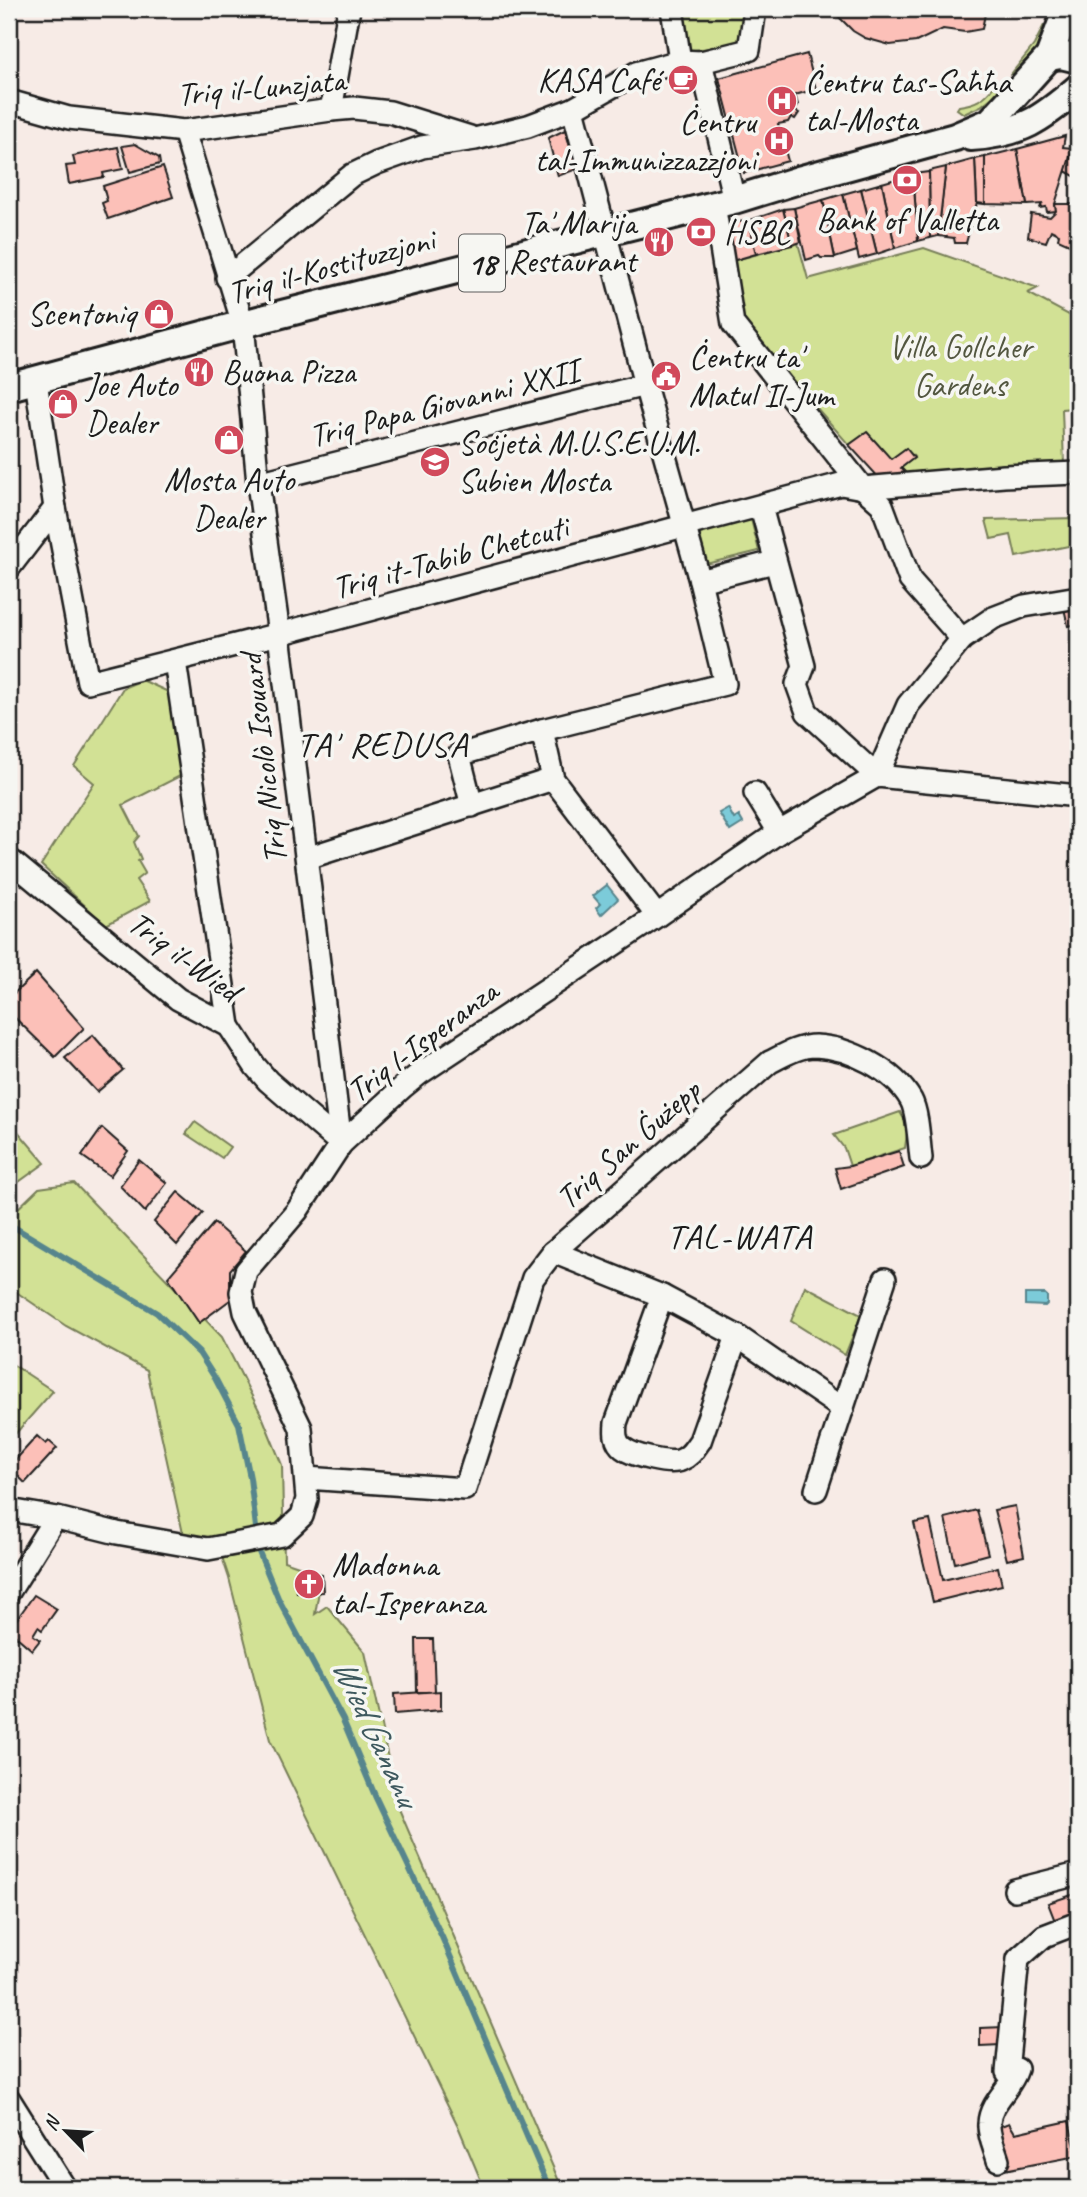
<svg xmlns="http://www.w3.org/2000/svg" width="1087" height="2197" font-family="Caveat,sans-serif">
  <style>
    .green { fill: #d2e195; stroke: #777e58; stroke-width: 2 }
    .water { fill: #7ccbd9; stroke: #56858d; stroke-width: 2 }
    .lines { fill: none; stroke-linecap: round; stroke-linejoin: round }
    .stream { stroke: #56858d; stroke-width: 6 }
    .building { fill: #fcc0b8; stroke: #1c1c1c; stroke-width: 2 }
    .minor-casing { stroke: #1c1c1c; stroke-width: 26 }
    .major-casing { stroke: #1c1c1c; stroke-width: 32 }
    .minor { stroke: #f6f6f2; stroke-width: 21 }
    .major { stroke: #f6f6f2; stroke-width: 26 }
    .labels { text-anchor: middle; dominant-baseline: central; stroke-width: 7; stroke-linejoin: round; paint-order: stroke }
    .shield { fill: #f6f6f2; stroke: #5d5d5c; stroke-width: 2 }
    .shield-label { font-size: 32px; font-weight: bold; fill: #1c1c1c }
    .poi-label { font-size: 33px; fill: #1c1c1c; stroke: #f6f6f2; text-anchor: start }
    .street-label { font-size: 33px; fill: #1c1c1c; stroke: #f6f6f2 }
    .park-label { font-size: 33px; fill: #535740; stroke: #f6f6f2 }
    .neighbourhood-label { font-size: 35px; letter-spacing: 2px; fill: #1c1c1c; stroke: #f6f6f2 }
    .water-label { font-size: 35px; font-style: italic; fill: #3e595e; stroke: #f6f6f2 }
  </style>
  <rect width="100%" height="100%" fill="#f7ebe6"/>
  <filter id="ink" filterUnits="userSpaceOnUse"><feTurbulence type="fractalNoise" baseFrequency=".0143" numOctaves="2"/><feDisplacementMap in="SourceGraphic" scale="14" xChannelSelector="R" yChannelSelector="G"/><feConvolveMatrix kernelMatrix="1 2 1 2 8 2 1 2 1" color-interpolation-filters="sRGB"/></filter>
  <g filter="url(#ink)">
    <!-- green -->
    <g class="green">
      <polygon points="683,9 744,9 740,44 687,51"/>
      <polygon points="1044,25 1053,26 1042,49 1016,78 1011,74 1034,45"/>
      <path d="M994,86L1000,91L981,106L964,114L957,109L959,106C975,104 985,99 994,86Z"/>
      <polygon points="798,243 808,279 924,248 1038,288 1028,293 1071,316 1072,408 1062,409 1064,465 981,466 907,474 901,468 914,457 906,448 891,459 849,445 743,323 732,261"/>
      <polygon points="750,515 759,551 706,564 698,527"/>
      <polygon points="1077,518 1078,544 1016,557 1011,535 991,539 986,520"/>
      <polygon points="142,680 175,695 184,774 123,805 139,836 134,842 141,859 138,861 145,873 136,880 150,901 106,925 41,865 94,783 74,766 123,688"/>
      <polygon points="900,1112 908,1126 905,1148 850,1166 844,1148 834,1135"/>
      <polygon points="9,1121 45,1163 9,1189"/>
      <polygon points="195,1122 230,1147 222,1158 186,1134"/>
      <polygon points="74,1183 222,1337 262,1416 282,1465 284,1561 322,1574 315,1614 327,1606 365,1652 399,1809 562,2188 484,2188 458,2126 270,1740 229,1578 216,1539 184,1538 147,1370 66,1326 9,1287 9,1217 39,1188"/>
      <polygon points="805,1286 861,1315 845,1355 791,1321"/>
      <polygon points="9,1362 53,1391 9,1441"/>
    </g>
    <!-- water -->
    <g class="water">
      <polygon points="728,808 734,819 739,816 743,823 730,831 719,813"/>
      <polygon points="607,885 618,899 601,915 596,908 600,904 593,896"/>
      <polygon points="1025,1294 1045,1294 1047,1296 1047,1304 1045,1306 1025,1305"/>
    </g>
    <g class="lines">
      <!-- stream -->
      <polyline class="stream" points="9,1224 157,1313 199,1353 215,1378 239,1424 250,1478 259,1552 278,1598 343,1720 376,1798 442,1937 549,2188"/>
    </g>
    <!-- building -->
    <g class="building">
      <polygon points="806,9 986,9 982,29 965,32 943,29 916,42 890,45 865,38 853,31 837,15"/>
      <polygon points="807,54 816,89 795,95 798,105 794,110 799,113 795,119 791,117 788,122 778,124 788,161 744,173 719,78"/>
      <polygon points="565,130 577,169 558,176 548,138"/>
      <polygon points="1078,133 1078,178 1065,171"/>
      <polygon points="1065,136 1063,147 1073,148 1055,204 1056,211 1047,212 1046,207 1040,208 1042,204 1027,205 1017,149"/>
      <polygon points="135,144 159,158 160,164 130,172 122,146"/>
      <polygon points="118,147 123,169 103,173 104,177 69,184 66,166 75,165 73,156"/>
      <polygon points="1017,149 1027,205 985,204 985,157"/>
      <polygon points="985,157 985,204 977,203 975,159"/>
      <polygon points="975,159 977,203 966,243 955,243 954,238 938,236 946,167"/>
      <polygon points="163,167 173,197 108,219 102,203 107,201 103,186"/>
      <polygon points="946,167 938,236 930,238 929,171"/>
      <polygon points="929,172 930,238 918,241 913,174"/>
      <polygon points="913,174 918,241 895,248 882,183"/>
      <polygon points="882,183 895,248 877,254 861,189"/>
      <polygon points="861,189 877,254 859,259 843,194"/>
      <polygon points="843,194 857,251 835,258 823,200"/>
      <polygon points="823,200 835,258 821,258 819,256 806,260 794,208"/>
      <polygon points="1055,204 1076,204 1076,213 1078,214 1078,248 1058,239 1059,234 1051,230 1046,242 1028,237 1031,214 1050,217 1056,211"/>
      <polygon points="794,208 801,242 792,245 783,209"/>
      <polygon points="783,209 792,245 756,254 748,221"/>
      <polygon points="748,221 756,254 732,261 726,223"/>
      <polygon points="867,432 891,459 906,448 914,458 901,468 907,474 880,479 849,445"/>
      <polygon points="1078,605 1078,624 1068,626 1064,608"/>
      <polygon points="36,973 84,1028 55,1057 9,1012 9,998"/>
      <polygon points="93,1035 123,1070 97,1092 65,1058"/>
      <polygon points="102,1128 128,1151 110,1176 82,1156"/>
      <polygon points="899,1151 904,1167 841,1189 835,1168 850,1166"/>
      <polygon points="139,1160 167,1183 145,1212 120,1186"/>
      <polygon points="178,1192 203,1213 177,1245 154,1222"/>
      <polygon points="214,1223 246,1251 230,1270 230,1300 199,1323 168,1277"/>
      <polygon points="37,1436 46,1444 49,1441 57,1448 25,1483 9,1467"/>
      <polygon points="1015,1506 1024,1556 1007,1560 994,1510"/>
      <polygon points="977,1510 988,1554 955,1563 945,1518"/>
      <polygon points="930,1520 943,1580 998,1567 1002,1585 933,1602 914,1523"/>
      <polygon points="322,1574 323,1592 297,1593 295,1576"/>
      <polygon points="34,1595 57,1609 42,1630 38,1627 33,1635 40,1640 32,1650 9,1630"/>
      <polygon points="416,1639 433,1639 435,1692 417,1692"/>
      <polygon points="441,1691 441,1710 395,1714 394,1694"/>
      <polygon points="1078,1893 1078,1912 1055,1921 1048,1903"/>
      <polygon points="1004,2027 1001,2045 980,2046 980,2028"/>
      <polygon points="1069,2121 1077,2156 1004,2170 990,2130 1009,2123 1015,2133"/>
    </g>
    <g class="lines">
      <!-- minor casing -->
      <g class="minor-casing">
        <g id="minor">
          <polyline points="672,9 680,61"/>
          <polyline points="701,62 734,200"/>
          <polyline points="9,101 69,118 184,131 331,110 354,108 390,112 470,137"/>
          <polyline points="331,110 349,9"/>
          <polyline points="184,131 243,324 258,483 279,634 341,1144"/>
          <polyline points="714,204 733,324 863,488 882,505 910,580 962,639"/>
          <polyline points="227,278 352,175 377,163 422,147 475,139 528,126 573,109 636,73 680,61 701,62 749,50 755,9"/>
          <polyline points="36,381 55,508 88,682 279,634 841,484 863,488 1004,476 1078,473"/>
          <polyline points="258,483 645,385"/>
          <polyline points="761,507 804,666 797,684 807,712 877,776 908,705 962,639 993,618 1024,606 1078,597"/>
          <polyline points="9,568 55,508"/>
          <polyline points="700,581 774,562"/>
          <polyline points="175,661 229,1026"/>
          <polyline points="542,730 553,779 657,916"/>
          <polyline points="755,793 779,832"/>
          <polyline points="472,806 459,755 542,730 725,684 700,581 645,385 573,109"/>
          <polyline points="307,858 553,779"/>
          <polyline points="9,859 178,999 229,1026 255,1066 268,1081 341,1144"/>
          <polyline points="553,1252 662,1296 737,1336 843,1409"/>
          <path d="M662,1296L616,1423C615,1433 615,1442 623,1448C633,1456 670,1465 681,1460C691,1456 694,1449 700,1441L737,1336"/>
          <path d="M306,1478L465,1489L533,1278L553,1252L770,1062C784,1055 799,1046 815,1046C849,1047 894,1070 911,1100C918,1113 919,1143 921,1158"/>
          <polyline points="816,1490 885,1279"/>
          <polyline points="9,1510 57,1518 117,1533 208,1549 282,1535 302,1516 307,1499 301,1428 245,1312 241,1292 246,1271 297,1211 341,1144 403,1087 419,1074 657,916 779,832 877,776 1078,796"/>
          <polyline points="9,1592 55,1518"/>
          <polyline points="1015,1890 1078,1874"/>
          <polyline points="9,2099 65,2188"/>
          <path d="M998,2160C995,2149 988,2135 989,2123C990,2102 1011,2089 1017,2069L1007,2072L1018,1959L1044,1936L1078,1923"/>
        </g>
      </g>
      <!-- major casing -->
      <g class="major-casing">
        <g id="major">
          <polyline points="1049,57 1061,55 1078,59"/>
          <path d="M971,137C1021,134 1042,119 1078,88"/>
          <polyline points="9,387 262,319 734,200 802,179 955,137 990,122 1049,57 1067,9"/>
        </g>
      </g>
      <!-- minor -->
      <use href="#minor" class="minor"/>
      <!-- major -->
      <use href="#major" class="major"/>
    </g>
  </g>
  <!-- icons -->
  <defs>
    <g id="cafe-disc" transform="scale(1.575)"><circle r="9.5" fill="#d1495b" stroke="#f6f6f2"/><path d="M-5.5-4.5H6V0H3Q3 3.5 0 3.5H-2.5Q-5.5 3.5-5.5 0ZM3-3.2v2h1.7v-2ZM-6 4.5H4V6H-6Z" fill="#fff"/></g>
    <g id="hospital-disc" transform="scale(1.575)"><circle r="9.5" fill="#d1495b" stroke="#f6f6f2"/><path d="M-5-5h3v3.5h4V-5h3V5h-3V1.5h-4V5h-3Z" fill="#fff"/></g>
    <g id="bank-disc" transform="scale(1.575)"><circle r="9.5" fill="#d1495b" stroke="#f6f6f2"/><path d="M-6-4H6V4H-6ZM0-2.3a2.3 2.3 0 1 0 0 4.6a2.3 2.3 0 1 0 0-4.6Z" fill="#fff"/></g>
    <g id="restaurant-disc" transform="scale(1.575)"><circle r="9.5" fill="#d1495b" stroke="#f6f6f2"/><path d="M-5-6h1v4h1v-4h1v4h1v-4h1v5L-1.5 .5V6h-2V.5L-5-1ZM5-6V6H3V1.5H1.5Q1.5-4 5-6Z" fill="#fff"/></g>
    <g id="shop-disc" transform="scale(1.575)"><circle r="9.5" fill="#d1495b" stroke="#f6f6f2"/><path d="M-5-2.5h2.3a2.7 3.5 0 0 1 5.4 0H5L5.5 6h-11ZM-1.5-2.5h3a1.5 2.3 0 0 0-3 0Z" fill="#fff"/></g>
    <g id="civic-disc" transform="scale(1.575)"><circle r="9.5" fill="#d1495b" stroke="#f6f6f2"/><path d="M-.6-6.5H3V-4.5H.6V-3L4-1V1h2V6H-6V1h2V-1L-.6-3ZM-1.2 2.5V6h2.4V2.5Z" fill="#fff"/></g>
    <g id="school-disc" transform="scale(1.575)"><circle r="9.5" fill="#d1495b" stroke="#f6f6f2"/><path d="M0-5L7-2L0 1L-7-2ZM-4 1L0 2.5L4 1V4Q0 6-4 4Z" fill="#fff"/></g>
    <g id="church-disc" transform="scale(1.575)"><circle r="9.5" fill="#d1495b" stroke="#f6f6f2"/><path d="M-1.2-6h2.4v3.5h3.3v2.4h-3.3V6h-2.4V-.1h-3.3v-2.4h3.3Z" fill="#fff"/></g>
  </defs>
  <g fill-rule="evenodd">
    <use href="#cafe-disc" x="683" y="80"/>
    <use href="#hospital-disc" x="782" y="101"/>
    <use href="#hospital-disc" x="779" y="141"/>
    <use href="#bank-disc" x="907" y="180"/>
    <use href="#bank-disc" x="701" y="232"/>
    <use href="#restaurant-disc" x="659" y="242"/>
    <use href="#shop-disc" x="159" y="314"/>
    <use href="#restaurant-disc" x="199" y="372"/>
    <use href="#civic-disc" x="666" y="376"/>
    <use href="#shop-disc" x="63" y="404"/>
    <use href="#shop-disc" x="229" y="440"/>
    <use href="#school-disc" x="435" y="462"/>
    <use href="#church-disc" x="309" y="1584"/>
  </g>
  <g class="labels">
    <!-- shield labels -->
    <rect class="shield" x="459" y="234.5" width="46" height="57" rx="5"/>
    <g class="shield-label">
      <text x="482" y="263">18</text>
    </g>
    <!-- poi labels -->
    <g class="poi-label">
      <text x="660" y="80" text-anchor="end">KASA Café</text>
      <text x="805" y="82">Ċentru tas-Saħħa<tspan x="805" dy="38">tal-Mosta</tspan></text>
      <text x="756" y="122" text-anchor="end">Ċentru<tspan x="756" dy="38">tal-Immunizzazzjoni</tspan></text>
      <text x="907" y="220" text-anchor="middle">Bank of Valletta</text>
      <text x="636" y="223" text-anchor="end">Ta' Marija<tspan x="636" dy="38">Restaurant</tspan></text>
      <text x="724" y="232">HSBC</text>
      <text x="136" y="314" text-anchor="end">Scentoniq</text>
      <text x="689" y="357">Ċentru ta'<tspan x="689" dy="38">Matul Il-Jum</tspan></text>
      <text x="222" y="372">Buona Pizza</text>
      <text x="86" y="385">Joe Auto<tspan x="86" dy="38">Dealer</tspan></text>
      <text x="458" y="443">Soċjetà M.U.S.E.U.M.<tspan x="458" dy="38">Subien Mosta</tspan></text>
      <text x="229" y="480" text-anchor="middle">Mosta Auto<tspan x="229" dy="38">Dealer</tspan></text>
      <text x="332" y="1565">Madonna<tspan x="332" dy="38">tal-Isperanza</tspan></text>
    </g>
    <!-- street labels -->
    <g class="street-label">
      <text transform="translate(261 87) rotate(-5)">Triq il-Lunzjata</text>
      <text transform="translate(331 266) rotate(-15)">Triq il-Kostituzzjoni</text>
      <text transform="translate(444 403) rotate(-14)">Triq Papa Giovanni XXII</text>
      <text transform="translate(450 557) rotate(-15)">Triq it-Tabib Chetcuti</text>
      <text transform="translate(263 759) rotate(-97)">Triq Nicolò Isouard</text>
      <text transform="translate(184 956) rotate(36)">Triq il-Wied</text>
      <text transform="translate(422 1041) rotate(-37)">Triq l-Isperanza</text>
      <text transform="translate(628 1144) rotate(-41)">Triq San Ġużepp</text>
    </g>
    <!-- park labels -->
    <g class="park-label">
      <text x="960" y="347">Villa Gollcher<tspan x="960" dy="38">Gardens</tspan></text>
    </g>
    <!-- neighbourhood labels -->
    <g class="neighbourhood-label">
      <text x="383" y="744">TA' REDUSA</text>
      <text x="740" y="1236">TAL-WATA</text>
    </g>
    <!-- water labels -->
    <g class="water-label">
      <text transform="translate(376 1732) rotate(65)">Wied Gananu</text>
    </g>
  </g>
  <!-- margin -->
  <rect width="1087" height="2197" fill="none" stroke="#f6f6f2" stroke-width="35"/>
  <rect x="18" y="18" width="1052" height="2162" fill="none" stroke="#1c1c1c" stroke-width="2.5" filter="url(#ink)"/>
  <!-- north arrow -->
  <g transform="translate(66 2131) rotate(295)" stroke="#f6f6f2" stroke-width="5" paint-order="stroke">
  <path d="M0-5L12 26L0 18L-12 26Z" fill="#1c1c1c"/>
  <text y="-10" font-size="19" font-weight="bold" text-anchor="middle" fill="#1c1c1c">N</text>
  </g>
</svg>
